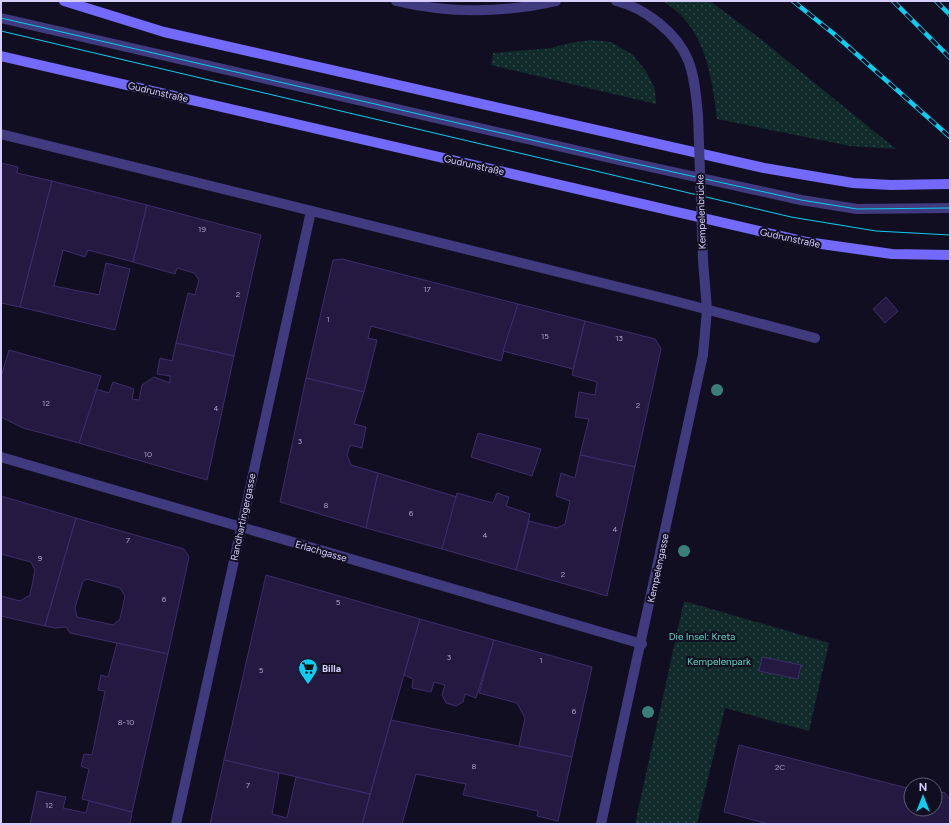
<svg xmlns="http://www.w3.org/2000/svg" width="951" height="825" font-family="Figtree,sans-serif">
  <style>
    .green { fill: url(#green-dots) }
    .building { fill: #241a41; stroke: #3d2d6c; fill-rule: evenodd }
    .lines { fill: none; stroke-linecap: round; stroke-linejoin: round }
    .lane { stroke: #403a7e; stroke-width: 10 }
    .street { stroke: #403a7e; stroke-width: 10 }
    .secondary { stroke: #7369fa; stroke-width: 10 }
    .tram { stroke: #08cff1; stroke-width: 1 }
    .rail-casing { stroke: #08cff1; stroke-width: 4.5 }
    .rail { stroke: #120e21; stroke-width: 3; stroke-dasharray: 9; stroke-linecap: butt }
    .street-bridge { stroke: #403a7e; stroke-width: 10 }
    .tree { fill: #3b7f79 }
    .labels { text-anchor: middle; dominant-baseline: central; stroke-width: 4; stroke-linejoin: round; paint-order: stroke }
    .number-label { font-size: 8px; fill: #aaa2ce }
    .street-label { font-size: 10px; fill: #d6cffd; stroke: #120e21 }
    .park-label { font-size: 10px; fill: #5ddbc1; stroke: #120e21 }
    .poi-label { font-size: 10px; font-weight: bold; fill: #d6cffd; stroke: #120e21; text-anchor: start }
  </style>
  <defs>
    <pattern id="green-dots" width="8" height="8" patternUnits="userSpaceOnUse"><rect width="8" height="8" fill="#112a2a"/><path d="M2 2h.1M6 6h.1" fill="none" stroke="#33484a" stroke-width="1.8" stroke-linecap="round"/></pattern>
  </defs>
  <rect width="100%" height="100%" fill="#120e21"/>
  <!-- green -->
  <g class="green">
    <path d="M662,1H710L758,37L896,149L850,146L717,119C712,76 705,25 662,1Z"/>
    <polygon points="591,40 611,42 633,55 646,71 655,89 656,104 491,65 493,53 552,48 569,43"/>
    <polygon points="684,601 829,643 809,731 725,708 697,824 635,824"/>
  </g>
  <!-- building -->
  <g class="building">
    <polygon points="1,163 18,167 17,173 52,181 20,307 1,303"/>
    <polygon points="52,181 147,205 133,262 88,250 85,257 63,250 54,286 99,295 106,263 130,269 115,330 20,307"/>
    <polygon points="147,205 261,235 234,356 176,343 188,293 195,295 199,280 194,273 177,268 175,274 133,262"/>
    <polygon points="342,259 518,304 501,361 371,326 368,338 377,340 364,392 306,378 333,260"/>
    <polygon points="886,297 898,311 885,323 873,309"/>
    <polygon points="518,304 585,321 573,369 503,351"/>
    <polygon points="585,321 655,339 661,349 635,467 580,455 589,419 575,417 579,392 595,395 597,382 572,375"/>
    <polygon points="176,343 234,356 207,480 79,443 96,389 109,393 113,382 134,389 132,399 139,400 142,385 154,377 170,383 170,376 157,374 160,358 172,361"/>
    <polygon points="9,350 101,376 79,443 23,428 1,417 1,377"/>
    <polygon points="306,378 364,392 354,424 366,427 362,448 350,445 347,455 351,465 378,473 366,528 280,502"/>
    <polygon points="478,433 541,449 532,476 471,457"/>
    <polygon points="580,455 635,467 607,596 516,570 529,521 557,528 565,524 570,501 556,496 561,473 575,478"/>
    <polygon points="378,473 457,497 442,549 366,528"/>
    <polygon points="457,493 493,503 497,493 509,497 506,506 530,514 516,570 442,549"/>
    <polygon points="1,496 76,518 45,626 1,616 1,596 20,601 30,595 35,570 31,562 1,554"/>
    <path d="M76,518L184,549L189,557L168,654L70,633L66,627L55,628L45,626ZM87,579L120,588L125,596L120,619L113,625L77,617L75,608L83,581Z"/>
    <polygon points="266,575 420,619 370,794 224,760"/>
    <polygon points="420,619 494,640 476,698 465,694 463,702 456,706 446,703 442,695 445,685 434,682 431,692 412,688 413,679 404,675"/>
    <polygon points="494,640 592,667 572,757 519,746 525,718 517,703 479,693"/>
    <polygon points="117,643 168,654 132,812 82,799 89,769 81,766 84,754 92,755 105,691 98,690 101,675 108,677"/>
    <polygon points="762,657 801,665 798,679 759,671"/>
    <polygon points="391,720 572,757 558,821 537,816 538,811 463,795 466,784 416,774 402,824 362,824"/>
    <polygon points="739,745 911,789 911,809 935,809 935,791 945,793 950,800 950,824 768,824 724,812"/>
    <polygon points="224,760 279,773 272,814 287,818 296,777 370,794 362,824 210,824"/>
    <polygon points="37,791 66,797 63,808 86,813 89,801 132,812 130,824 30,824"/>
  </g>
  <g class="lines">
    <!-- lane -->
    <polyline class="lane" points="1,18 623,161 801,200 857,209 950,208"/>
    <!-- street -->
    <g class="street">
      <path d="M396,1C450,14 503,13 556,1"/>
      <path d="M616,1C645,8 677,33 688,60C695,77 696,97 698,115"/>
      <polyline points="1,134 667,299 815,338"/>
      <polyline points="1,457 642,644"/>
      <polyline points="176,824 311,211"/>
      <polyline points="601,824 703,355 707,310 703,260"/>
    </g>
    <!-- secondary -->
    <g class="secondary">
      <polyline points="64,1 164,32 764,168 853,183 891,185 950,184"/>
      <polyline points="1,56 807,242 892,254 950,255"/>
    </g>
    <!-- tram -->
    <g class="tram">
      <polyline points="1,18 623,161 801,200 857,209 950,208"/>
      <polyline points="1,31 791,217 876,231 950,235"/>
    </g>
    <!-- rail casing -->
    <g class="rail-casing">
      <g id="rail">
        <polyline points="793,1 834,34 950,137"/>
        <polyline points="893,1 950,58"/>
        <polyline points="936,1 950,15"/>
      </g>
    </g>
    <!-- rail -->
    <use href="#rail" class="rail"/>
    <!-- street-bridge -->
    <polyline class="street-bridge" points="698,115 703,260"/>
  </g>
  <!-- trees -->
  <g class="tree">
    <circle cx="717" cy="390" r="6"/>
    <circle cx="684" cy="551" r="6"/>
    <circle cx="648" cy="712" r="6"/>
  </g>
  <!-- icons -->
  <defs>
    <g id="supermarket-pin" transform="scale(1)"><path d="M0 17L-7.5 6A9.5 9.5 0 1 1 7.5 6Z" fill="#08cff1" stroke="#120e21"/><path d="M-6-5.5h2.5l.6 2H6L4.5 2H-2.5L-4.4-4H-6ZM-1.5 3.2a1.3 1.3 0 1 0 .1 0ZM3 3.2a1.3 1.3 0 1 0 .1 0Z" fill="#111"/></g>
  </defs>
  <g fill-rule="evenodd">
    <use href="#supermarket-pin" x="308" y="668"/>
  </g>
  <g class="labels">
    <!-- number labels -->
    <g class="number-label">
      <text x="202" y="229">19</text>
      <text x="427" y="289">17</text>
      <text x="238" y="294">2</text>
      <text x="328" y="319">1</text>
      <text x="545" y="336">15</text>
      <text x="619" y="338">13</text>
      <text x="46" y="403">12</text>
      <text x="638" y="405">2</text>
      <text x="216" y="408">4</text>
      <text x="300" y="441">3</text>
      <text x="148" y="454">10</text>
      <text x="326" y="505">8</text>
      <text x="411" y="513">6</text>
      <text x="615" y="529">4</text>
      <text x="485" y="535">4</text>
      <text x="128" y="540">7</text>
      <text x="40" y="558">9</text>
      <text x="563" y="574">2</text>
      <text x="164" y="599">6</text>
      <text x="338" y="602">5</text>
      <text x="449" y="657">3</text>
      <text x="541" y="660">1</text>
      <text x="261" y="670">5</text>
      <text x="574" y="711">6</text>
      <text x="126" y="722">8-10</text>
      <text x="474" y="766">8</text>
      <text x="780" y="767">2C</text>
      <text x="248" y="785">7</text>
      <text x="49" y="805">12</text>
    </g>
    <!-- street labels -->
    <g class="street-label">
      <text transform="translate(158 92) rotate(13)">Gudrunstraße</text>
      <text transform="translate(474 165) rotate(13)">Gudrunstraße</text>
      <text transform="translate(701 212) rotate(-92)">Kempelenbrücke</text>
      <text transform="translate(790 238) rotate(12)">Gudrunstraße</text>
      <text transform="translate(243 517) rotate(-78)">Randhartingergasse</text>
      <text transform="translate(321 551) rotate(16)">Erlachgasse</text>
      <text transform="translate(658 568) rotate(-78)">Kempelengasse</text>
    </g>
    <!-- park labels -->
    <g class="park-label">
      <text x="702" y="636">Die Insel: Kreta</text>
      <text x="719" y="661">Kempelenpark</text>
    </g>
    <!-- poi labels -->
    <g class="poi-label">
      <text x="322" y="668">Billa</text>
    </g>
  </g>
  <!-- border -->
  <rect width="951" height="825" fill="none" stroke="#d6cffd" stroke-width="4"/>
  <!-- north arrow -->
  <g transform="translate(923 797)"><circle r="19" fill="#120e21" stroke="#605b79"/>
  <path d="M0-3L7 15L0 10L-7 15Z" fill="#08cff1"/>
  <text y="-6" font-size="11" font-weight="bold" text-anchor="middle" fill="#d6cffd">N</text>
  </g>
</svg>
